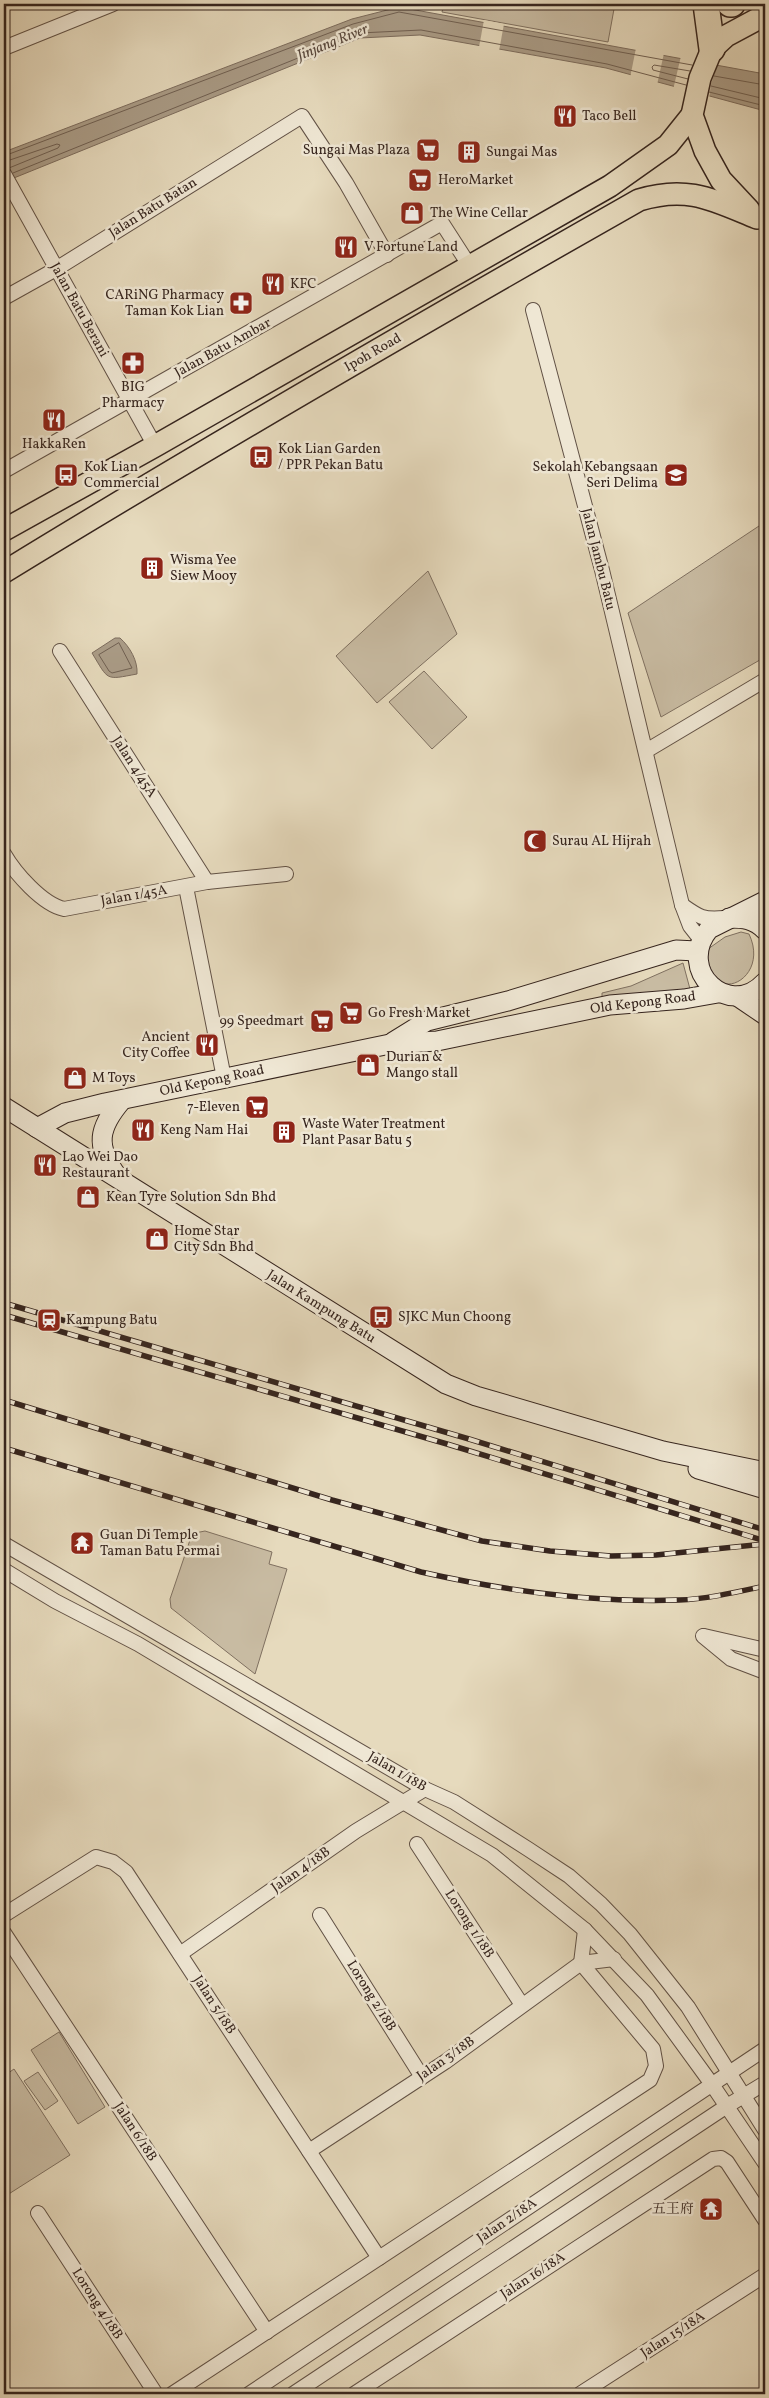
<svg xmlns="http://www.w3.org/2000/svg" width="769" height="2398" font-family="Vollkorn,'Noto Serif SC',serif">
  <style>
    .green { fill: #c8bba2; stroke: #7f7060 }
    .water { fill: #aa9c87; stroke: #7c6c5d }
    .pier { fill: #e6dabd }
    .lines { fill: none; stroke-linecap: round; stroke-linejoin: round }
    .shore { stroke: #706052; stroke-width: 1 }
    .street-casing { stroke: #625246; stroke-width: 16 }
    .secondary-casing { stroke: #36251e; stroke-width: 21 }
    .primary-casing { stroke: #36251e; stroke-width: 24 }
    .highway-casing { stroke: #36251e; stroke-width: 28 }
    .street { stroke: #efe7d4; stroke-width: 14 }
    .secondary { stroke: #efe7d4; stroke-width: 19 }
    .primary { stroke: #e6dabd; stroke-width: 21 }
    .highway { stroke: #e6dabd; stroke-width: 25 }
    .rail-casing { stroke: #36251e; stroke-width: 5.5 }
    .rail { stroke: #efe7d4; stroke-width: 4; stroke-dasharray: 11; stroke-linecap: butt }
    .labels { text-anchor: middle; dominant-baseline: central; stroke-width: 5; stroke-linejoin: round; paint-order: stroke }
    .poi-label { font-size: 14px; fill: #36251e; stroke: #efe7d4; text-anchor: start }
    .street-label { font-size: 14px; fill: #36251e; stroke: #efe7d4 }
    .water-label { font-size: 15px; font-style: italic; fill: #59493e; stroke: #efe7d4 }
  </style>
  <rect width="100%" height="100%" fill="#e6dabd"/>
  <filter id="stains"><feTurbulence type="fractalNoise" baseFrequency=".004" numOctaves="4"/><feColorMatrix values="0 0 0 0 .2 0 0 0 0 .09 0 0 0 0 .02 0 0 0 .5 -.17"/></filter>
  <radialGradient id="worn" r=".72"><stop offset=".6" stop-color="#630" stop-opacity="0"/><stop offset="1" stop-color="#630" stop-opacity=".3"/></radialGradient>
  <!-- green -->
  <g class="green">
    <polygon points="444,4 583,4 614,9 608,42 442,12"/>
    <polygon points="765,522 765,657 661,717 628,613"/>
    <polygon points="428,571 457,634 377,703 336,656"/>
    <polygon points="424,671 467,717 432,749 389,702"/>
    <path d="M741,932L749,934C769,976 720,1003 710,968C708,961 707,956 708,949L725,937Z"/>
    <polygon points="683,963 690,989 602,997 602,993 631,986"/>
    <polygon points="205,1531 272,1552 269,1564 287,1569 255,1674 171,1608 170,1599 190,1540 180,1536"/>
    <polygon points="59,2032 105,2107 78,2124 31,2050"/>
    <polygon points="14,2069 70,2155 4,2197 4,2076"/>
    <polygon points="38,2072 58,2101 45,2110 24,2081"/>
  </g>
  <!-- water -->
  <g class="water">
    <polygon points="399,7 765,74 765,111 606,68 420,35 360,38 4,182 4,152 352,19"/>
    <path d="M115,638H120C130,647 138,661 137,674C105,680 109,681 92,653Z"/>
  </g>
  <!-- pier -->
  <g class="pier">
    <polygon points="484,20 504,24 499,51 479,47"/>
    <polygon points="636,48 664,53 657,85 630,78"/>
    <polygon points="681,56 718,63 711,84 709,99 673,90"/>
  </g>
  <g class="lines">
    <!-- shore -->
    <g class="shore">
      <polyline points="714,76 765,85"/>
      <polyline points="688,79 653,70 652,67 654,65 690,71"/>
      <polyline points="711,86 765,99"/>
      <polyline points="709,92 765,106"/>
      <polyline points="4,156 353,24 399,12 692,65"/>
      <polyline points="4,162 57,144 60,145 58,148 9,168"/>
      <polyline points="13,173 360,33 421,30 607,64 686,85"/>
      <polygon points="119,643 132,668 112,673 109,671 99,655"/>
    </g>
    <!-- street casing -->
    <g class="street-casing">
      <g id="street">
        <polyline points="4,48 113,4"/>
        <polyline points="4,174 155,446"/>
        <polyline points="4,298 56,269 302,116 346,183 387,255"/>
        <polyline points="533,310 602,570 682,905 690,926 701,940"/>
        <polyline points="4,471 442,223 469,265"/>
        <polyline points="60,651 207,882"/>
        <polyline points="646,751 765,680"/>
        <path d="M4,854C15,873 42,904 64,909L207,882L286,874"/>
        <polyline points="186,887 224,1078"/>
        <path d="M682,905C699,917 703,920 724,918"/>
        <polyline points="4,1544 425,1789 454,1802 528,1849 569,1876 601,1904 630,1934 688,2007 765,2130"/>
        <polyline points="4,1570 55,1601 138,1644 492,1855 585,1930 647,1995 711,2083 765,2163"/>
        <polyline points="703,1636 731,1659 765,1672"/>
        <polyline points="704,1636 765,1650"/>
        <polyline points="417,1844 522,2005"/>
        <polyline points="4,1915 96,1857 113,1862 126,1872 379,2258"/>
        <polyline points="320,1915 422,2077"/>
        <polyline points="4,1933 267,2332"/>
        <polyline points="180,1954 356,1831 425,1789"/>
        <polyline points="581,1963 614,1959"/>
        <polyline points="309,2151 445,2062 581,1963"/>
        <polyline points="38,2213 156,2394"/>
        <polyline points="172,2394 650,2080 656,2066 653,2049 581,1963 585,1930"/>
        <polyline points="249,2394 765,2049"/>
        <polyline points="293,2394 727,2106 765,2083"/>
        <polyline points="354,2394 713,2159 721,2158 727,2162 765,2220"/>
        <polyline points="580,2394 765,2275"/>
      </g>
    </g>
    <!-- secondary casing -->
    <g class="secondary-casing">
      <g id="secondary">
        <path d="M765,901L709,929C675,970 729,1021 765,982"/>
        <path d="M729,918C744,918 754,919 765,930"/>
        <polyline points="737,996 765,1015"/>
        <polyline points="393,1042 427,1021 508,1001 676,950 697,951"/>
        <polyline points="4,1107 446,1384 476,1396 663,1451 765,1472"/>
        <polyline points="37,1128 65,1113 105,1103 390,1044 437,1041 610,1005 684,999 718,993"/>
        <path d="M117,1176C95,1146 98,1128 122,1100"/>
        <polyline points="698,1469 765,1489"/>
      </g>
    </g>
    <!-- primary casing -->
    <g class="primary-casing">
      <g id="primary">
        <polyline points="749,210 721,180 705,151 692,115 700,78 712,49 726,36 765,15"/>
        <polyline points="4,530 155,446 610,186 668,145 692,115"/>
        <path d="M4,572C213,444 426,321 639,200C688,185 713,200 757,218"/>
      </g>
    </g>
    <!-- highway casing -->
    <g class="highway-casing">
      <g id="highway">
        <polyline points="706,4 712,49"/>
        <polyline points="730,4 732,4"/>
      </g>
    </g>
    <!-- street -->
    <use href="#street" class="street"/>
    <!-- secondary -->
    <use href="#secondary" class="secondary"/>
    <!-- primary -->
    <use href="#primary" class="primary"/>
    <!-- highway -->
    <use href="#highway" class="highway"/>
    <!-- rail casing -->
    <g class="rail-casing">
      <g id="rail">
        <polyline points="4,1303 469,1439 765,1530"/>
        <polyline points="4,1315 447,1444 765,1541"/>
        <polyline points="4,1400 332,1500 482,1541 550,1551 611,1556 656,1555 765,1544"/>
        <path d="M4,1448L421,1572C506,1591 591,1603 679,1600C707,1599 737,1592 765,1586"/>
      </g>
    </g>
    <!-- rail -->
    <use href="#rail" class="rail"/>
  </g>
  <!-- icons -->
  <defs>
    <g id="restaurant-square" transform="scale(1.25)"><rect x="-9" y="-9" width="18" height="18" rx="4" fill="#8f2418" stroke="#efe7d4"/><path d="M-5-6h1v4h1v-4h1v4h1v-4h1v5L-1.5 .5V6h-2V.5L-5-1ZM5-6V6H3V1.5H1.5Q1.5-4 5-6Z" fill="#fff"/></g>
    <g id="supermarket-square" transform="scale(1.25)"><rect x="-9" y="-9" width="18" height="18" rx="4" fill="#8f2418" stroke="#efe7d4"/><path d="M-6-5.5h2.5l.6 2H6L4.5 2H-2.5L-4.4-4H-6ZM-1.5 3.2a1.3 1.3 0 1 0 .1 0ZM3 3.2a1.3 1.3 0 1 0 .1 0Z" fill="#fff"/></g>
    <g id="building-square" transform="scale(1.25)"><rect x="-9" y="-9" width="18" height="18" rx="4" fill="#8f2418" stroke="#efe7d4"/><path d="M-4-6H4V6H1V3H-1V6H-4ZM-2.5-4.3h1.7v1.8h-1.7ZM.8-4.3h1.7v1.8H.8ZM-2.5-1h1.7V.8h-1.7ZM.8-1h1.7V.8H.8Z" fill="#fff"/></g>
    <g id="shop-square" transform="scale(1.25)"><rect x="-9" y="-9" width="18" height="18" rx="4" fill="#8f2418" stroke="#efe7d4"/><path d="M-5-2.5h2.3a2.7 3.5 0 0 1 5.4 0H5L5.5 6h-11ZM-1.5-2.5h3a1.5 2.3 0 0 0-3 0Z" fill="#fff"/></g>
    <g id="pharmacy-square" transform="scale(1.25)"><rect x="-9" y="-9" width="18" height="18" rx="4" fill="#8f2418" stroke="#efe7d4"/><path d="M-2-6h4v4h4v4h-4v4h-4v-4h-4v-4h4Z" fill="#fff"/></g>
    <g id="bus-square" transform="scale(1.25)"><rect x="-9" y="-9" width="18" height="18" rx="4" fill="#8f2418" stroke="#efe7d4"/><path d="M-5-6H5V4H4V6H2V4H-2V6H-4V4H-5ZM-3.5-4V0h7V-4ZM-3.5 1.2v1.5H-2V1.2ZM2 1.2v1.5H3.5V1.2Z" fill="#fff"/></g>
    <g id="school-square" transform="scale(1.25)"><rect x="-9" y="-9" width="18" height="18" rx="4" fill="#8f2418" stroke="#efe7d4"/><path d="M0-5L7-2L0 1L-7-2ZM-4 1L0 2.5L4 1V4Q0 6-4 4Z" fill="#fff"/></g>
    <g id="mosque-square" transform="scale(1.25)"><rect x="-9" y="-9" width="18" height="18" rx="4" fill="#8f2418" stroke="#efe7d4"/><path d="M3.5-4.9A6 6 0 1 0 3.5 4.9A5 5 0 1 1 3.5-4.9Z" fill="#fff"/></g>
    <g id="station-square" transform="scale(1.25)"><rect x="-9" y="-9" width="18" height="18" rx="4" fill="#8f2418" stroke="#efe7d4"/><path d="M-3-6H3Q5-6 5-4V2Q5 4 3 4L4.5 6H3L1.5 4h-3L-3 6H-4.5L-3 4Q-5 4-5 2V-4Q-5-6-3-6ZM-3.5-4v3h7v-3ZM-3.5 1v1.5H-2V1ZM2 1v1.5H3.5V1Z" fill="#fff"/></g>
    <g id="temple-square" transform="scale(1.25)"><rect x="-9" y="-9" width="18" height="18" rx="4" fill="#8f2418" stroke="#efe7d4"/><path d="M0-6L5-2H3V0L6.5 2.5H4V6H1.5V3h-3V6H-4V2.5H-6.5L-3 0V-2H-5Z" fill="#fff"/></g>
  </defs>
  <g fill-rule="evenodd">
    <use href="#restaurant-square" x="565" y="116"/>
    <use href="#supermarket-square" x="428" y="150"/>
    <use href="#building-square" x="469" y="152"/>
    <use href="#supermarket-square" x="420" y="180"/>
    <use href="#shop-square" x="412" y="213"/>
    <use href="#restaurant-square" x="346" y="247"/>
    <use href="#restaurant-square" x="273" y="284"/>
    <use href="#pharmacy-square" x="241" y="303"/>
    <use href="#pharmacy-square" x="133" y="363"/>
    <use href="#restaurant-square" x="54" y="420"/>
    <use href="#bus-square" x="261" y="457"/>
    <use href="#bus-square" x="66" y="475"/>
    <use href="#school-square" x="676" y="475"/>
    <use href="#building-square" x="152" y="568"/>
    <use href="#mosque-square" x="535" y="841"/>
    <use href="#supermarket-square" x="351" y="1013"/>
    <use href="#supermarket-square" x="322" y="1021"/>
    <use href="#restaurant-square" x="207" y="1045"/>
    <use href="#shop-square" x="368" y="1065"/>
    <use href="#shop-square" x="75" y="1078"/>
    <use href="#supermarket-square" x="257" y="1107"/>
    <use href="#restaurant-square" x="143" y="1130"/>
    <use href="#building-square" x="284" y="1132"/>
    <use href="#restaurant-square" x="45" y="1165"/>
    <use href="#shop-square" x="88" y="1197"/>
    <use href="#shop-square" x="157" y="1239"/>
    <use href="#bus-square" x="381" y="1317"/>
    <use href="#station-square" x="49" y="1320"/>
    <use href="#temple-square" x="82" y="1543"/>
    <use href="#temple-square" x="711" y="2209"/>
  </g>
  <g class="labels">
    <!-- poi labels -->
    <g class="poi-label">
      <text x="582" y="116">Taco Bell</text>
      <text x="410" y="150" text-anchor="end">Sungai Mas Plaza</text>
      <text x="486" y="152">Sungai Mas</text>
      <text x="438" y="180">HeroMarket</text>
      <text x="430" y="213">The Wine Cellar</text>
      <text x="364" y="247">V Fortune Land</text>
      <text x="290" y="284">KFC</text>
      <text x="224" y="295" text-anchor="end">CARiNG Pharmacy<tspan x="224" dy="16">Taman Kok Lian</tspan></text>
      <text x="133" y="387" text-anchor="middle">BIG<tspan x="133" dy="16">Pharmacy</tspan></text>
      <text x="54" y="444" text-anchor="middle">HakkaRen</text>
      <text x="278" y="449">Kok Lian Garden<tspan x="278" dy="16">/ PPR Pekan Batu</tspan></text>
      <text x="84" y="467">Kok Lian<tspan x="84" dy="16">Commercial</tspan></text>
      <text x="658" y="467" text-anchor="end">Sekolah Kebangsaan<tspan x="658" dy="16">Seri Delima</tspan></text>
      <text x="170" y="560">Wisma Yee<tspan x="170" dy="16">Siew Mooy</tspan></text>
      <text x="552" y="841">Surau AL Hijrah</text>
      <text x="368" y="1013">Go Fresh Market</text>
      <text x="304" y="1021" text-anchor="end">99 Speedmart</text>
      <text x="190" y="1037" text-anchor="end">Ancient<tspan x="190" dy="16">City Coffee</tspan></text>
      <text x="386" y="1057">Durian &amp;<tspan x="386" dy="16">Mango stall</tspan></text>
      <text x="92" y="1078">M Toys</text>
      <text x="240" y="1107" text-anchor="end">7-Eleven</text>
      <text x="302" y="1124">Waste Water Treatment<tspan x="302" dy="16">Plant Pasar Batu 5</tspan></text>
      <text x="160" y="1130">Keng Nam Hai</text>
      <text x="62" y="1157">Lao Wei Dao<tspan x="62" dy="16">Restaurant</tspan></text>
      <text x="106" y="1197">Kean Tyre Solution Sdn Bhd</text>
      <text x="174" y="1231">Home Star<tspan x="174" dy="16">City Sdn Bhd</tspan></text>
      <text x="398" y="1317">SJKC Mun Choong</text>
      <text x="66" y="1320">Kampung Batu</text>
      <text x="100" y="1535">Guan Di Temple<tspan x="100" dy="16">Taman Batu Permai</tspan></text>
      <text x="694" y="2209" text-anchor="end">五王府</text>
    </g>
    <!-- street labels -->
    <g class="street-label">
      <text transform="translate(153 208) rotate(-32)">Jalan Batu Batan</text>
      <text transform="translate(79 310) rotate(61)">Jalan Batu Berani</text>
      <text transform="translate(223 348) rotate(-29)">Jalan Batu Ambar</text>
      <text transform="translate(373 353) rotate(-30)">Ipoh Road</text>
      <text transform="translate(598 559) rotate(76)">Jalan Jambu Batu</text>
      <text transform="translate(134 767) rotate(57)">Jalan 4/45A</text>
      <text transform="translate(134 896) rotate(-10)">Jalan 1/45A</text>
      <text transform="translate(643 1003) rotate(-7)">Old Kepong Road</text>
      <text transform="translate(212 1081) rotate(-12)">Old Kepong Road</text>
      <text transform="translate(321 1307) rotate(32)">Jalan Kampung Batu</text>
      <text transform="translate(397 1772) rotate(30)">Jalan 1/18B</text>
      <text transform="translate(301 1870) rotate(-35)">Jalan 4/18B</text>
      <text transform="translate(469 1924) rotate(57)">Lorong 1/18B</text>
      <text transform="translate(371 1996) rotate(58)">Lorong 2/18B</text>
      <text transform="translate(214 2005) rotate(57)">Jalan 5/18B</text>
      <text transform="translate(446 2059) rotate(-35)">Jalan 3/18B</text>
      <text transform="translate(135 2132) rotate(57)">Jalan 6/18B</text>
      <text transform="translate(507 2221) rotate(-34)">Jalan 2/18A</text>
      <text transform="translate(533 2276) rotate(-33)">Jalan 16/18A</text>
      <text transform="translate(97 2304) rotate(57)">Lorong 4/18B</text>
      <text transform="translate(673 2335) rotate(-33)">Jalan 15/18A</text>
    </g>
    <!-- water labels -->
    <g class="water-label">
      <text transform="translate(333 43) rotate(-22)">Jinjang River</text>
    </g>
  </g>
  <!-- margin -->
  <rect width="769" height="2398" fill="none" stroke="#e6dabd" stroke-width="20"/>
  <rect x="5" y="5" width="759" height="2388" fill="none" stroke="#36251e" stroke-width="2.5"/>
  <rect x="10" y="10" width="749" height="2378" fill="none" stroke="#36251e"/>
  <rect width="100%" height="100%" filter="url(#stains)"/>
  <rect width="100%" height="100%" fill="url(#worn)"/>
</svg>
